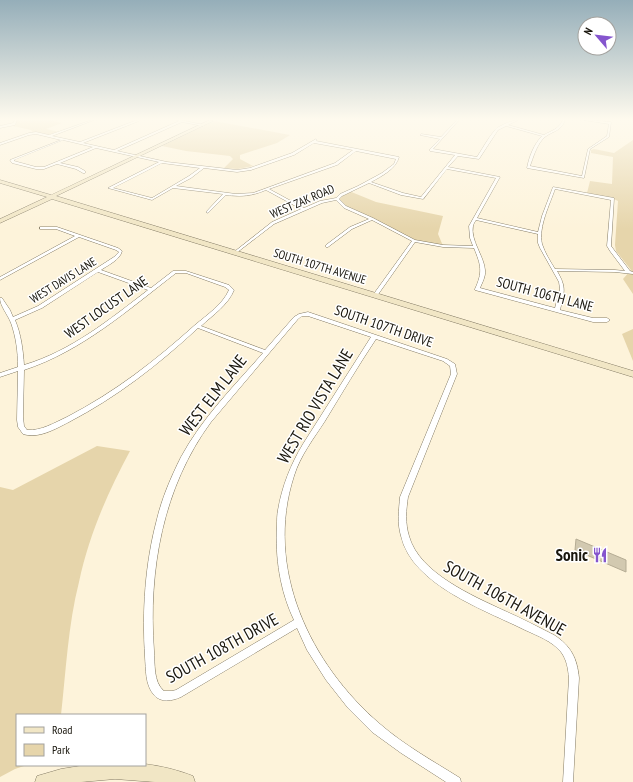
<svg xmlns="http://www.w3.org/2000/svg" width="633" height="782" font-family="'PT Sans Narrow',sans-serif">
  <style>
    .green { fill: #e6d5ab }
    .building { fill: #d2c9b0; stroke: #b5ac94 }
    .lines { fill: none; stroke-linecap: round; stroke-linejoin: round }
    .street-casing { stroke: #847b65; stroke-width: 1 }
    .secondary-casing { stroke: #847b65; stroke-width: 1 }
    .street { fill: #fff; fill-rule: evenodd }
    .secondary { fill: #f1e6c5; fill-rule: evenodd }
    .labels { text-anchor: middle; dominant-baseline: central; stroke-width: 3; stroke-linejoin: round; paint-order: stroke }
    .far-street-label { font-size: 12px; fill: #19160d; stroke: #fff }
    .street-label { font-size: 14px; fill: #19160d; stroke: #fff }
    .near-street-label { font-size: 17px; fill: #19160d; stroke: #fff }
    .near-poi-label { font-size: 17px; font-weight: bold; fill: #19160d; stroke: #fff; text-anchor: end }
  </style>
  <rect width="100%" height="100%" fill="#fdf3da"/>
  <!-- green -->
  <g class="green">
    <polygon points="16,120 50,120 62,123 46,129 60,132 49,136 33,133 31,130 13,126"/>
    <polygon points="214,121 290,135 277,143 240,155 240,159 253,166 238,169 224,168 233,159 230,156 186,151 162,146"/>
    <polygon points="633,140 633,361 622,334 633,329 633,294 623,279 631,270 616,251 615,245 618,201 612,198 587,193 590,181 612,184 613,157 591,153 591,150 594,149 614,153"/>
    <polygon points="349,191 376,202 443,216 438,234 443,246 414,241 372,219 345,207 337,199 341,195"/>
    <path d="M97,446L130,451C107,494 89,535 79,582C68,625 66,671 61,715H17V765H27L15,769L0,777V487L13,490Z"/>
  </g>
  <!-- building -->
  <polygon class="building" points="576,539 626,560 626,572 575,550"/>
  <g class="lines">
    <!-- street casing -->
    <g class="street-casing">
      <g id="street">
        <polygon points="15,120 17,120 15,125 0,128 0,126 13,123"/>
        <path d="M92,120H94L52,136L80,142L137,120H139V121L83,143L114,150L179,121L177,120H180L204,125L203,126L182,122L117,151L167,162L237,170L250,168L292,153L316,139L317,140L316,141L399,157C396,169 382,176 371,182L403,193L421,197L455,155L430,151V149L440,139L420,135L421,134L441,137L457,120H459L433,149L477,157C483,148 488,138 495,130C498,126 513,120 518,120L508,125L544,135C552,130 558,130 563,120H565C561,133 549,131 542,140C536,147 533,158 530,166L582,176L588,149L607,136L609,124L584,120H588L611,122L609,137L590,149L584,178L527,168C529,157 534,144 542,136L506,126L498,130L479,159L458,156L448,167L500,177L477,218L538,232L542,216L553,187L614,198L611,246L630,271L633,272V274L615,272L557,271C567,288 564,292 560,310L593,318H607L610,320L607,322H593L475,290V289C483,272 481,265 474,248L443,247L415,242L377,296H375L373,295L412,241L372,220L352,229L328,247H326V245L350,227L369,219L344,208L336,200L322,203L274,224L235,254L233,253L234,252L272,222L301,209L266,190C252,196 242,197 226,195L208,213L206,212L207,211L223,194L173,188L152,200L108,188L159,162L96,148L60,163L78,167L85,171V173H83L76,169L57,164L44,169H36L12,163L10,160L61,140L36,134L29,135L0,145V143L29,133L36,132L49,135ZM63,140L93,147L44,167H36L14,161V160ZM314,143L353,150L335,163L253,193L236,194L176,186L191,178L204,168L237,172L251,170L294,155ZM356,151L396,159L394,164L382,173L358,186L340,194L336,198L320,201L304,208L269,189L337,165ZM162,163L200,168L189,176L152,198L113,188ZM447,169L496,178L469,226L470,238L473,246L443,245L415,240L373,218L346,206L339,199L342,196L369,183L401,195L423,199ZM555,189L611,200L607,246L610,251L625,271L615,270L555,269C550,261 545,253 542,244C538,227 550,204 555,189ZM476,220L538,234V243L540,248L559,282L560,289L555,308L480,288C482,283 486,276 485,270C484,256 470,240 473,226C473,224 475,222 476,220Z"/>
        <path d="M40,227H57L118,248L122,251C120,260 108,265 101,270L151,288L173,271H186L229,285L234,290C228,305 213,315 201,326L265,350L294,317L299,314L308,312L447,359L455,364L457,374L408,497C406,510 405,523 409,536C419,573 473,596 505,611C521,618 538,627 554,635C571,646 577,658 579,678L573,782H563L569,678C568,669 567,660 561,652C552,641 538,636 525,630C485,610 412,585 401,536C397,523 399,510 400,497L451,374L450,366L443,361L376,339C358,366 342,393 325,421C314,438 300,456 294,476C264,568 310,664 380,724C404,745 433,761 460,778L461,782H446L401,753L372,732L348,708L326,680L307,650L297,628L181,697C172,701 161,703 154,695C145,685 146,669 145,657C142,611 145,564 157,519C162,498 171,477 181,457C202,418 234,386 263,353L198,328C158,365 117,397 69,422C55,429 39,439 23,434L18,427L17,420L18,371L0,377V373L18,367C18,352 16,337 11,323C8,315 0,306 0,298H2L10,310L13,317L38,306L114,257L119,252L116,250L79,237L0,280V277L75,236L56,229H40ZM98,272L148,290C109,320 71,351 24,365C23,350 21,334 15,320L42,308ZM176,273H186L225,287L229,290C223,304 207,315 195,325C155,361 115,392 67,417C54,423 41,431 27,430L24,426L23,417L24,370C82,351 128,310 176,273ZM302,316H308L371,337L303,444C291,464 282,486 278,510C277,515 277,520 277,525C275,557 280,591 294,620L176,690L172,691H164C153,682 155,663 154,651C148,570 163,487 211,422L298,319Z"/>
      </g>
    </g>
    <!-- secondary casing -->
    <g class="secondary-casing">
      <g id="secondary">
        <polygon points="210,120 213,121 56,196 633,371 633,377 52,199 0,223 0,219 47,197 0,183 0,180 51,195"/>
        <path d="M145,764C161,766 178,770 193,776L195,782H155L115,779L81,782H35L37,776L61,769L86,765Z"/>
      </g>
    </g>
    <!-- street -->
    <use href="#street" class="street"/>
    <!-- secondary -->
    <use href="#secondary" class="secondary"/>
  </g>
  <!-- sky -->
  <linearGradient id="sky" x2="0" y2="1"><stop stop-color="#95aeb9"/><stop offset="0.52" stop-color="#fefaee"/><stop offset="1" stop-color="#fefaee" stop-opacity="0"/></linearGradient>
  <rect width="633" height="229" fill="url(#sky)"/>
  <!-- icons -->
  <defs>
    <g id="restaurant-bare" transform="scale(1.2)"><path d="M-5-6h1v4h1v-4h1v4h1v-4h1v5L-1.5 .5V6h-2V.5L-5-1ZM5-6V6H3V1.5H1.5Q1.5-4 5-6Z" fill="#8555ce" stroke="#fff" stroke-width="2.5" paint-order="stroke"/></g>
  </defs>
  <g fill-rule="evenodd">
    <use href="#restaurant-bare" x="600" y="555"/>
  </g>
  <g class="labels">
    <!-- far-street labels -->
    <g class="far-street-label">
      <text transform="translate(302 201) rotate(-23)">WEST ZAK ROAD</text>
      <text transform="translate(320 266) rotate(17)">SOUTH 107TH AVENUE</text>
      <text transform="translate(63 280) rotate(-32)">WEST DAVIS LANE</text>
    </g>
    <!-- street labels -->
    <g class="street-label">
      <text transform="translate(545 294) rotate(15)">SOUTH 106TH LANE</text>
      <text transform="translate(106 307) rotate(-35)">WEST LOCUST LANE</text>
      <text transform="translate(384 326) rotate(19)">SOUTH 107TH DRIVE</text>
    </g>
    <!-- near-street labels -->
    <g class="near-street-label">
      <text transform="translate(213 395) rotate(-52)">WEST ELM LANE</text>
      <text transform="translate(315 406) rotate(-59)">WEST RIO VISTA LANE</text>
      <text transform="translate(505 598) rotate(29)">SOUTH 106TH AVENUE</text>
      <text transform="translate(222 648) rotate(-29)">SOUTH 108TH DRIVE</text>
    </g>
    <!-- near-poi labels -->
    <g class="near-poi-label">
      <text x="588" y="555">Sonic</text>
    </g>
  </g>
  <!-- legend -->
  <rect x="16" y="714" width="130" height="52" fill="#ffffff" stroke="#a3a29e"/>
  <rect x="24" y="727" width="20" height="6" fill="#f1e6c5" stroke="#a3a29e"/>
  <text x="52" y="734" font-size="12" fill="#19160d">Road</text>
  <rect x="24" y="744" width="20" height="12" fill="#e6d5ab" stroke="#a3a29e"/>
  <text x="52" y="754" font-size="12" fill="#19160d">Park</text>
  <!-- north arrow -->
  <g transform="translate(597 36) rotate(298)"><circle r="19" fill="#ffffff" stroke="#a3a29e"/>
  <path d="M0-3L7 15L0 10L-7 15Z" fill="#8555ce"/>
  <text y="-6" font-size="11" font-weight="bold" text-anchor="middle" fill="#19160d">N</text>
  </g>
</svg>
